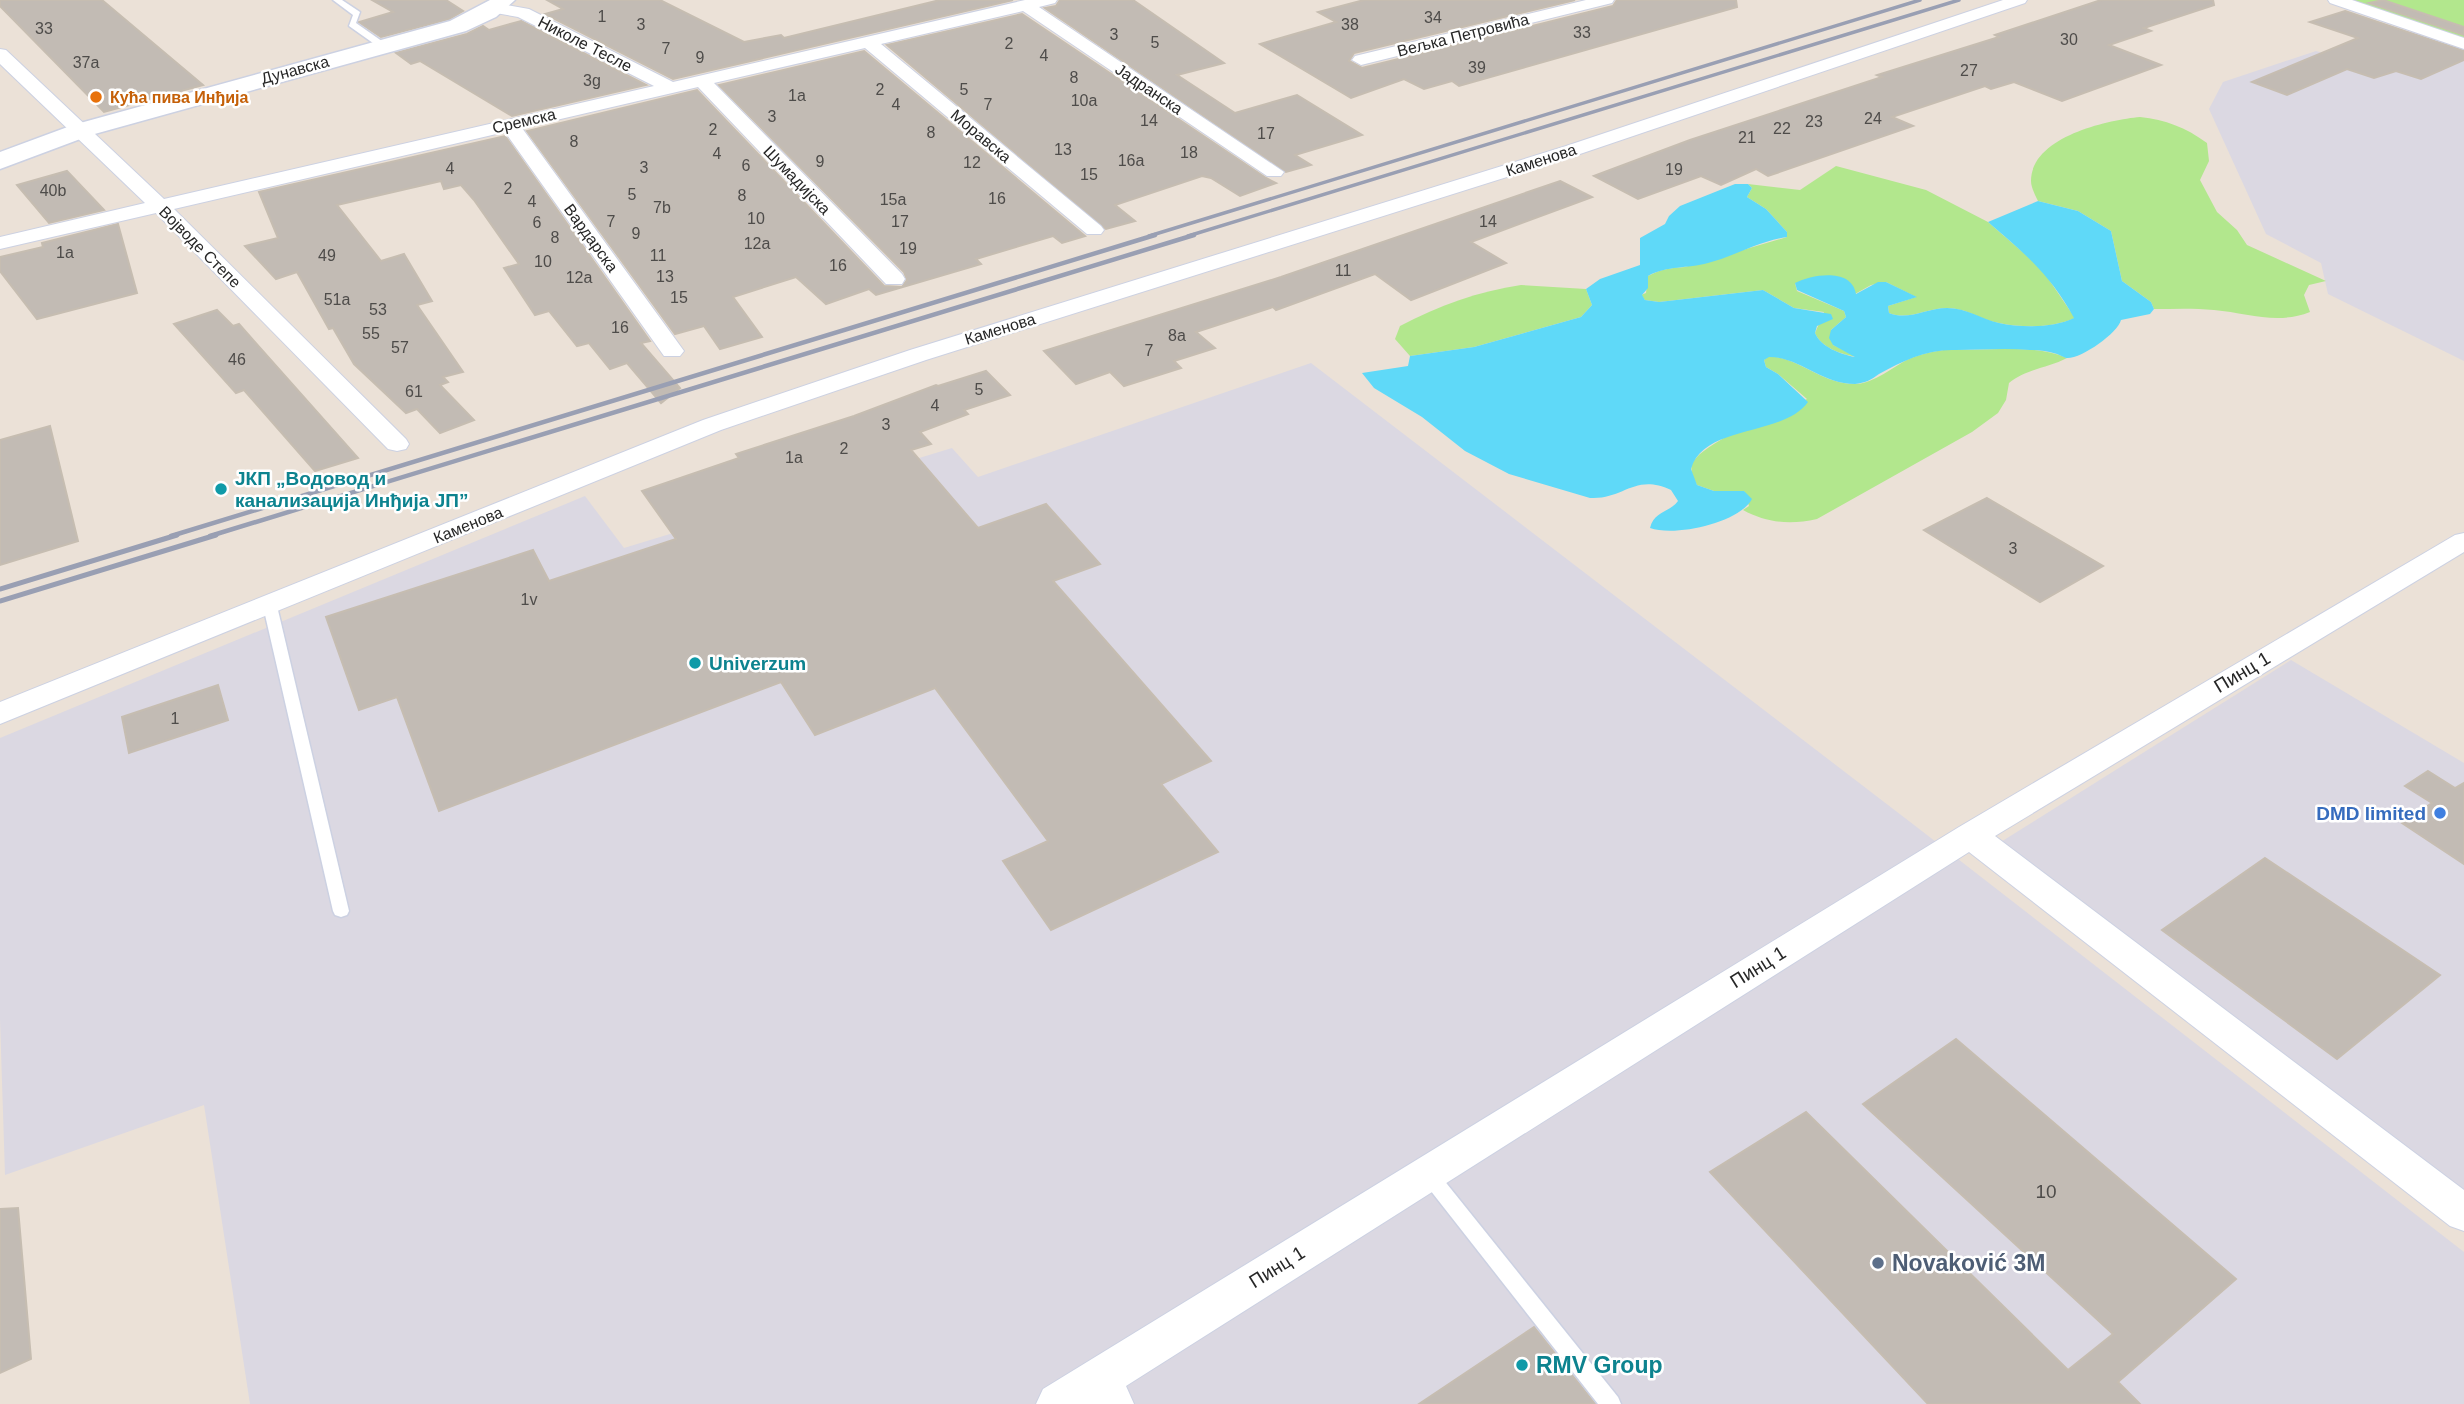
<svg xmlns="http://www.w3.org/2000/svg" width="2464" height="1404" font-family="Helvetica,sans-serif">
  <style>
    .industrial { fill: #dbd8e2 }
    .green { fill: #b2e78d }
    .water { fill: #5fd9f8 }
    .building { fill: #c2bbb4; stroke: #c6bdb1; stroke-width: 2 }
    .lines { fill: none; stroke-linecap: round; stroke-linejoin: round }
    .lane-casing { stroke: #ccd1e2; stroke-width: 3 }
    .street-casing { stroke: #ccd1e2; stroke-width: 2 }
    .secondary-casing { stroke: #ccd1e2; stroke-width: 3 }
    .lane { fill: #fff; fill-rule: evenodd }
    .street { fill: #fff; fill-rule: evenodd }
    .secondary { fill: #fff; fill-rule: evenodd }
    .rail-far2 { stroke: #999fb3; stroke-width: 3.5 }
    .rail-far1 { stroke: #999fb3; stroke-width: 4.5 }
    .rail { stroke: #999fb3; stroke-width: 5 }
    .food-dot { fill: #e8710a; stroke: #fff; stroke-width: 2.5 }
    .culture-dot { fill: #0f9aa8; stroke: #fff; stroke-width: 2.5 }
    .shop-dot { fill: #3f7fe0; stroke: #fff; stroke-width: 2.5 }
    .service-dot { fill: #5c6f8a; stroke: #fff; stroke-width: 2.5 }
    .labels { text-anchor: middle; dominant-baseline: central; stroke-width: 5; stroke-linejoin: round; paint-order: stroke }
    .number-label { font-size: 16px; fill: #4e4c4a }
    .far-street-label { font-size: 16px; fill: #272727; stroke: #fff }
    .far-food-label { font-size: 16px; font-weight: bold; fill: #c56008; stroke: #fff; text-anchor: start }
    .culture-label { font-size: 19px; font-weight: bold; fill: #0d838f; stroke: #fff; text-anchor: start }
    .street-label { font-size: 19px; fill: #272727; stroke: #fff }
    .shop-label { font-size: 19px; font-weight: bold; fill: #366cbe; stroke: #fff; text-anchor: end }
    .near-number-label { font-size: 19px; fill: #4e4c4a }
    .near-service-label { font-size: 23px; font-weight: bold; fill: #4e5e75; stroke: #fff; text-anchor: start }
    .near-culture-label { font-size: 23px; font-weight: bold; fill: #0d838f; stroke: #fff; text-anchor: start }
  </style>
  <rect width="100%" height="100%" fill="#ebe1d7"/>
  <!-- industrial -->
  <g class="industrial">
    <polygon points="2414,31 2464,48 2464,361 2328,294 2321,263 2266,234 2209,109 2223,82 2316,51 2345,60"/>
    <polygon points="1311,363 1918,828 2464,1252 2464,1404 250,1404 204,1105 5,1175 0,1019 0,738 585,496 624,548 952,448 978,477"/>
    <polygon points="2291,660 2464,763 2464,1206 1988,850"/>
  </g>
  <!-- green -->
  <g class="green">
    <polygon points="2344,0 2464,0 2464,41"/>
    <path d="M2140,117C2166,120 2185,127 2207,143L2209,161L2200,180L2217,212L2237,230L2247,245L2326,281L2309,285L2304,295L2310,312C2277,325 2248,313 2214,310C2194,308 2173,309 2154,309L2151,302L2122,281L2111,231L2078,211L2038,201C2035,195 2031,187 2031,181C2031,137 2107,120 2140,117Z"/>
    <path d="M1836,166L1926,190L1988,222L2041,268L2075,318C2052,328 2024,328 1999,323C1981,320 1967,308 1947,308C1926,308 1909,321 1889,313L1888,306L1916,297L1886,282L1871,285L1855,294L1795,283L1797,291L1844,311L1846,317L1831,330L1833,345L1858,357C1843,355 1821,348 1815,333L1824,312L1794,308L1763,290L1659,302L1645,300L1641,295L1646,293L1648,276C1661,269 1671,268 1685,267L1787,237V232L1766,209L1747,197L1752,188L1748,184L1800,190Z"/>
    <path d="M1521,285L1586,289L1592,305L1581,317L1474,347L1410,356L1395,339L1400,326C1438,306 1479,291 1521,285Z"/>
    <path d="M1951,349C1989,352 2032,343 2067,358C2048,368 2026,369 2009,383L2006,400L1998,413L1972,432L1817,519C1790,525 1767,523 1743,510L1749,506L1744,491H1714L1697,485C1693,478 1690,471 1692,464C1701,442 1784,410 1807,399L1778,374L1766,367L1764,360L1769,356C1800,358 1823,385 1856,384C1875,383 1892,367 1909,359C1923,353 1936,351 1951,349Z"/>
  </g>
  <!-- water -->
  <path class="water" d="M1735,184H1748L1752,188L1747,197L1766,209L1787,232V237C1759,241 1735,256 1708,263C1687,269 1668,265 1648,276V288L1642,295L1645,300L1659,302L1763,290L1794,308L1831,314L1833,319L1817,326L1815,333C1821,347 1840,354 1855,357L1833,345L1829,338L1831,330L1846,317L1844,311L1797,290L1795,283C1813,274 1852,268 1856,294L1878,282H1886L1917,297L1888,306L1889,313C1909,321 1926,308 1947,308C1967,308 1981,319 1999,323C2023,328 2053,328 2074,318C2050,274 2025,254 1988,222L2038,201L2078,211L2111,231L2122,281L2151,302L2154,309L2150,314L2121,320C2118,333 2080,360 2066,358C2063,357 2060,355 2057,354C2048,351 2038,350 2030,350C2005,348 1980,350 1955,350C1928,349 1902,361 1879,374C1871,380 1865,383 1855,384C1821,384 1800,357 1769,357L1764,360L1766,367L1778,374L1808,402C1783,437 1704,424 1691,469L1697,485L1714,491H1744L1752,499C1739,523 1675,537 1650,528C1654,511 1669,513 1678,501L1671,490C1634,473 1624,500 1590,498L1509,474L1465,451L1422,417L1374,388L1362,373L1408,366L1410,356L1474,347L1581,317L1592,305L1586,289L1600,279L1640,265V238L1665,224L1669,216L1680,206Z"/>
  <!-- building -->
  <g class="building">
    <polygon points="0,0 102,0 203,85 104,112 0,6"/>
    <polygon points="372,0 446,0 463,11 449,19 381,37 359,22 393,12"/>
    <polygon points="547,0 660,0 744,42 781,35 784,38 940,0 1013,0 673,79 545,14 563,9"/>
    <polygon points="1060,0 1133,0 1224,63 1177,75 1235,113 1297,95 1362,135 1295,155 1311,165 1286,172 1045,8 1056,6"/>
    <polygon points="1364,0 1575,0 1354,53 1349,61 1362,68 1613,6 1617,0 1736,0 1737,7 1459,86 1452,81 1424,89 1404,79 1351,98 1260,44 1336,22 1318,12"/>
    <polygon points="2101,0 2213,0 2214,5 2144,28 2151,31 2109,45 2161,65 2062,101 2014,82 1991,89 1985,86 1892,117 1913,126 1768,176 1756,169 1721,185 1701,176 1638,199 1594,176 1690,140 1882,77 1877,75 1999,37 1995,35"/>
    <polygon points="2383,0 2464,27 2464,35 2369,3"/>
    <polygon points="2345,11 2464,51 2464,60 2421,79 2396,71 2374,78 2347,69 2287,95 2252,82 2358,38 2310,22"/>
    <polygon points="1022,14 1266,178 1276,183 1240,196 1211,178 1202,176 1115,205 1135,221 1106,229 887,45"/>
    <polygon points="521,21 646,85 512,116 420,61 411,64 396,53 467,34 483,26 489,30"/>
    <polygon points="864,51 1085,236 1062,243 1053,236 976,259 981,264 876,295 869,289 826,304 796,277 733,297 762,337 720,349 704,326 675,334 527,131 697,90 884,286 902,287 907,280 904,272 719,85"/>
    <polygon points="505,136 650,341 641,343 680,388 661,403 627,363 610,369 589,343 577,346 549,311 535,315 504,268 519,264 474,200 461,185 444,189 441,181 337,205 381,261 404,254 432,301 417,305 463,372 443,377 448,382 440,385 474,420 440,433 417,409 406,413 354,364 333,328 329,329 297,272 276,279 245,246 278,238 259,192"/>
    <polygon points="67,171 104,210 49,223 17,185"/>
    <polygon points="1560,181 1592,197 1471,242 1506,263 1411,300 1375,274 1276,310 1273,307 1196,332 1215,348 1174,361 1181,368 1124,386 1110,372 1076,384 1044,351 1281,277"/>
    <polygon points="118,224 137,293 37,319 0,271 0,257 43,247 42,243"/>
    <polygon points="217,310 233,326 239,324 358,458 315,471 244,390 236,393 174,324"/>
    <polygon points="986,371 1010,395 964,410 968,414 920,432 931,444 911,450 978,528 1046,504 1100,564 1053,581 1211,761 1161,784 1218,852 1051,930 1003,861 1048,841 935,688 815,735 781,682 439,811 397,697 359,710 326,617 533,550 549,581 676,539 642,491 739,458 736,454 854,416 936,385 938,386"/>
    <polygon points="50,426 78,541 0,565 0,440"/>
    <polygon points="1987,498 2103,566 2040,602 1924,530"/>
    <polygon points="218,685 228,720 129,753 122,717"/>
    <polygon points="2428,771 2455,788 2464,783 2464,864 2402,823 2432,803 2405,786"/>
    <polygon points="2265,858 2440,975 2337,1059 2162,930"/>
    <polygon points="1956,1039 2236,1279 2118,1382 2140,1404 1928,1404 1710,1172 1806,1112 2068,1370 2113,1334 1863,1104"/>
    <polygon points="18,1208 31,1359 0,1373 0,1209"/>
    <polygon points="1534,1327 1595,1404 1419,1404"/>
  </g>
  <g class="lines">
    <!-- lane casing -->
    <g class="lane-casing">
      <g id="lane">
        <polygon points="333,0 342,0 360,12 356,23 386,44 386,48 380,48 349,26 353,15"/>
        <polygon points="270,602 277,606 349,911 347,915 341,917 335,915 333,911 263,606"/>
        <polygon points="1429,1167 1435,1169 1618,1397 1621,1404 1598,1404 1423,1181 1420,1175 1423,1169"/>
      </g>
    </g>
    <!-- street casing -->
    <g class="street-casing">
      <g id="street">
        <polygon points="1025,0 1057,0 1055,3 1039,7 1284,172 1281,176 1267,176 1023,11 881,44 1101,226 1104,230 1101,234 1087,234 865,48 714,83 902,274 905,279 902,284 886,284 698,87 522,128 684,351 680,356 664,356 505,132 174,209 406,439 409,444 406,449 397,451 388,449 156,213 0,249 0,237 145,203 0,64 0,49 6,50 164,199 654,86 518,17 490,12 488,8 490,4 496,3 529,9 673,82"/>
        <polygon points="1586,0 1614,0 1612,3 1361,65 1352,60 1355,56"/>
        <polygon points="2003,0 2027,0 2025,3 1580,154 926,360 721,430 0,724 0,702 703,420 910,350 1566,146"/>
        <polygon points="2328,0 2352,0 2464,38 2464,49 2330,3"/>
        <polygon points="2464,533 2464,552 1995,836 2464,1190 2464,1231 2450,1226 1969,852 1126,1386 1134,1404 1036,1404 1043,1389 1959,827 2455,535"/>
      </g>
    </g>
    <!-- secondary casing -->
    <g class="secondary-casing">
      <polygon id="secondary" points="490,0 515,0 496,17 466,31 91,135 0,169 0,152 73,125 450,21"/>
    </g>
    <!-- lane -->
    <use href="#lane" class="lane"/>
    <!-- street -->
    <use href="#street" class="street"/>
    <!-- secondary -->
    <use href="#secondary" class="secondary"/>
    <!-- rail-far2 -->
    <g class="rail-far2">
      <polyline points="1149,236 1920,0"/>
      <polyline points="1188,236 1959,0"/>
    </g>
    <!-- rail-far1 -->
    <g class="rail-far1">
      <polyline points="171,536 1155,235"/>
      <polyline points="210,536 1194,235"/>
    </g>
    <!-- rail -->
    <g class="rail">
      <polyline points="0,589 177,535"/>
      <polyline points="0,601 216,535"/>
    </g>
  </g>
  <!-- markers -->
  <circle class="food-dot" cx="96" cy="97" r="7"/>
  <g class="culture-dot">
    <circle cx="221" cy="489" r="7"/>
    <circle cx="695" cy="663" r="7"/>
    <circle cx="1522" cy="1365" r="7"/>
  </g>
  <circle class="shop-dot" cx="2440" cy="813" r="7"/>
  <circle class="service-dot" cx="1878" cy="1263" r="7"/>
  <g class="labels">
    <!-- number labels -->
    <g class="number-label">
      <text x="602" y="16">1</text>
      <text x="1433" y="17">34</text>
      <text x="641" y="24">3</text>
      <text x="1350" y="24">38</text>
      <text x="44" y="28">33</text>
      <text x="1582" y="32">33</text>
      <text x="1114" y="34">3</text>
      <text x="2069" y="39">30</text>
      <text x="1155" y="42">5</text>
      <text x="1009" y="43">2</text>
      <text x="666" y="48">7</text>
      <text x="1044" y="55">4</text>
      <text x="700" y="57">9</text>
      <text x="86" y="62">37a</text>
      <text x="1477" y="67">39</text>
      <text x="1969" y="70">27</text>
      <text x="1074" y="77">8</text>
      <text x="592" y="80">3g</text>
      <text x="880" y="89">2</text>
      <text x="964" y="89">5</text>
      <text x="797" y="95">1a</text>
      <text x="1084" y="100">10a</text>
      <text x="896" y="104">4</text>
      <text x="988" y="104">7</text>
      <text x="772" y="116">3</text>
      <text x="1873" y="118">24</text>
      <text x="1149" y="120">14</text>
      <text x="1814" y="121">23</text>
      <text x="1782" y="128">22</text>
      <text x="713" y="129">2</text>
      <text x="931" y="132">8</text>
      <text x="1266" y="133">17</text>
      <text x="1747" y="137">21</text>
      <text x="574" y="141">8</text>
      <text x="1063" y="149">13</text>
      <text x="1189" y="152">18</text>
      <text x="717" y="153">4</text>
      <text x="1131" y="160">16a</text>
      <text x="820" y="161">9</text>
      <text x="972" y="162">12</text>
      <text x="746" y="165">6</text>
      <text x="644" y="167">3</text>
      <text x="450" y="168">4</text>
      <text x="1674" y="169">19</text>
      <text x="1089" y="174">15</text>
      <text x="508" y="188">2</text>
      <text x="53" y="190">40b</text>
      <text x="632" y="194">5</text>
      <text x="742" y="195">8</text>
      <text x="997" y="198">16</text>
      <text x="893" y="199">15a</text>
      <text x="532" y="201">4</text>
      <text x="662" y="207">7b</text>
      <text x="756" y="218">10</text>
      <text x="611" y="221">7</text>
      <text x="900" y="221">17</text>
      <text x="1488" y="221">14</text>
      <text x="537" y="222">6</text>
      <text x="636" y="233">9</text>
      <text x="555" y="237">8</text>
      <text x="757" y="243">12a</text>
      <text x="908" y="248">19</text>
      <text x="65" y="252">1a</text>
      <text x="327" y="255">49</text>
      <text x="658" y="255">11</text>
      <text x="543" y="261">10</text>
      <text x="838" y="265">16</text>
      <text x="1343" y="270">11</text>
      <text x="665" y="276">13</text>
      <text x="579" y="277">12a</text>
      <text x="679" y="297">15</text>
      <text x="337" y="299">51a</text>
      <text x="378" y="309">53</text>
      <text x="620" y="327">16</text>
      <text x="371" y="333">55</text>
      <text x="1177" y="335">8a</text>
      <text x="400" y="347">57</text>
      <text x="1149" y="350">7</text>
      <text x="237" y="359">46</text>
      <text x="979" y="389">5</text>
      <text x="414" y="391">61</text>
      <text x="935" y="405">4</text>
      <text x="886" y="424">3</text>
      <text x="844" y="448">2</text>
      <text x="794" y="457">1a</text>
      <text x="2013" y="548">3</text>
      <text x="529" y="599">1v</text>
      <text x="175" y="718">1</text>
    </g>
    <!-- far-street labels -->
    <g class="far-street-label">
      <text transform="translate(1463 35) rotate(-14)">Вељка Петровића</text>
      <text transform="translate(585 44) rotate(27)">Николе Тесле</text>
      <text transform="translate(295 70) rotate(-15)">Дунавска</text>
      <text transform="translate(1149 89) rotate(34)">Јадранска</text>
      <text transform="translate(524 121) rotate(-13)">Сремска</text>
      <text transform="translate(981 136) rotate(40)">Моравска</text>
      <text transform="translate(1541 160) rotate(-18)">Каменова</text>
      <text transform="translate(797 180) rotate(46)">Шумадијска</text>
      <text transform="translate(591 238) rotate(54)">Вардарска</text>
      <text transform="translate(200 247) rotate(45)">Војводе Степе</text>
      <text transform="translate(1000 329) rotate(-17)">Каменова</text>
      <text transform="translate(468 525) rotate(-22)">Каменова</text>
    </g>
    <!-- far-food labels -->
    <g class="far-food-label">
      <text x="110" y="97">Кућа пива Инђија</text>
    </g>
    <!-- culture labels -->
    <g class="culture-label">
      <text x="235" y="478">ЈКП „Водовод и<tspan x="235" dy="22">канализација Инђија ЈП”</tspan></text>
      <text x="709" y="663">Univerzum</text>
    </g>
    <!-- street labels -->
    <g class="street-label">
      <text transform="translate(2242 672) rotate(-31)">Пинц 1</text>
      <text transform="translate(1758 967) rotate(-32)">Пинц 1</text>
      <text transform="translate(1277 1267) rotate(-32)">Пинц 1</text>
    </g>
    <!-- shop labels -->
    <g class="shop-label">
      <text x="2426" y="813">DMD limited</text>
    </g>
    <!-- near-number labels -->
    <g class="near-number-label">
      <text x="2046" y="1191">10</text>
    </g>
    <!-- near-service labels -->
    <g class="near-service-label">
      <text x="1892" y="1263">Novaković 3M</text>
    </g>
    <!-- near-culture labels -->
    <g class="near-culture-label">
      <text x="1536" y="1365">RMV Group</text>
    </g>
  </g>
</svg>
